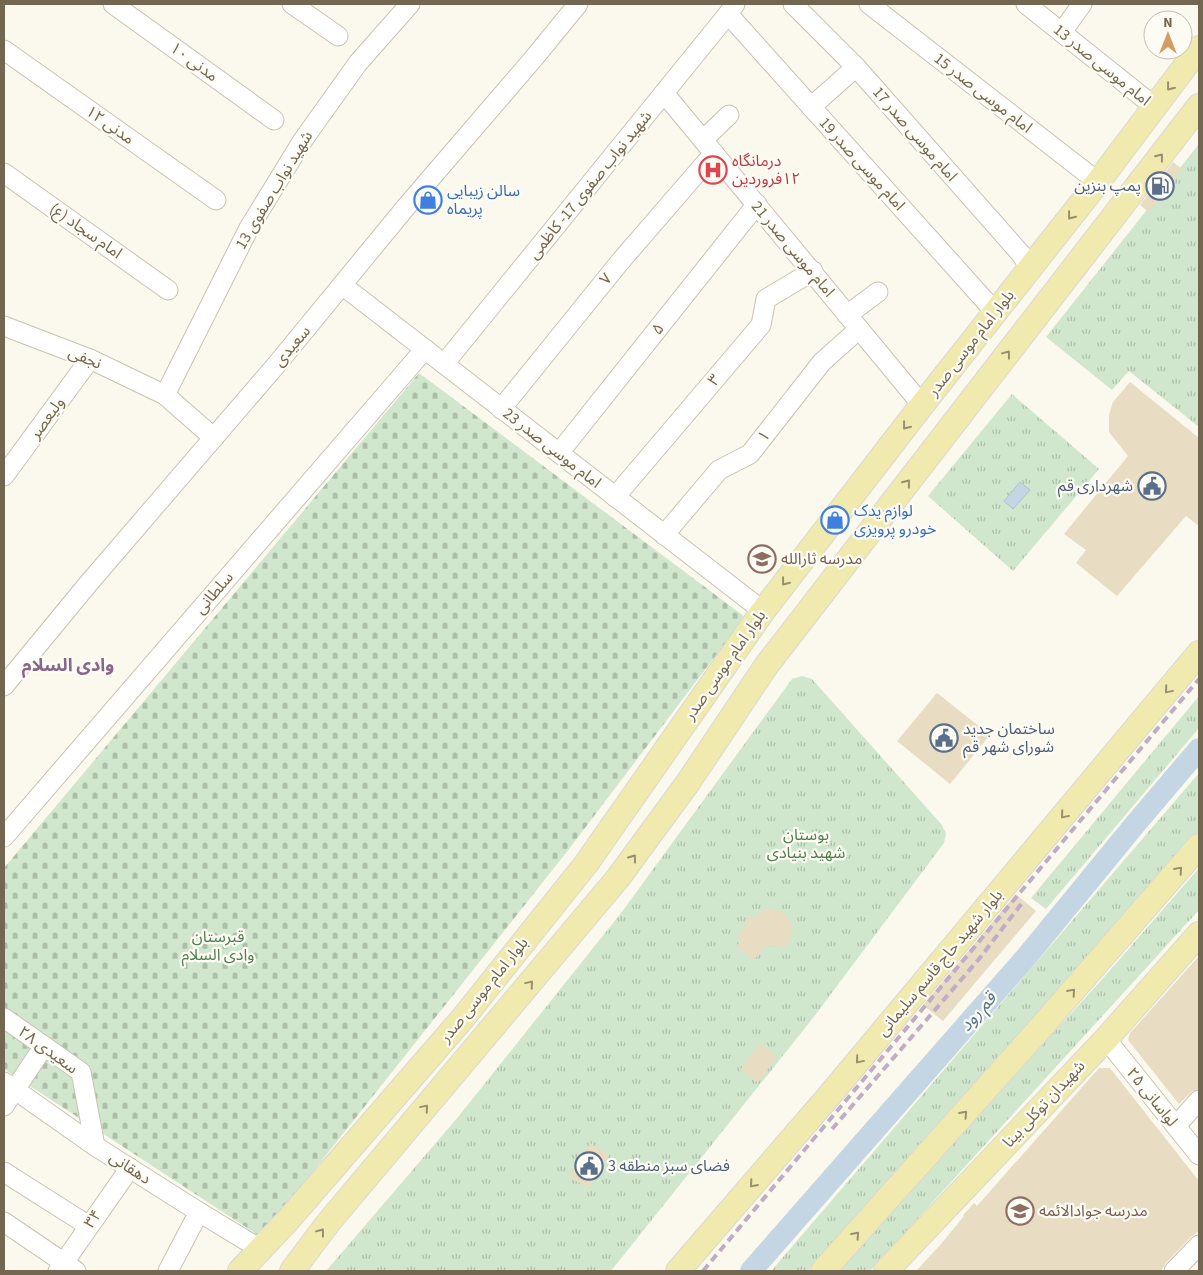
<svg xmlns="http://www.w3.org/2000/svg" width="1203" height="1275" font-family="'Source Sans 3','Noto Sans Arabic',sans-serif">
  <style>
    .grass { fill: url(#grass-tufts) }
    .cemetery { fill: url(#cemetery-stones) }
    .water { fill: #c4d6e3; stroke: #abc2d3 }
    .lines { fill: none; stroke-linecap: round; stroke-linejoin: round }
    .river { stroke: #c4d6e3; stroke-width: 22 }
    .building { fill: #e8dcc3 }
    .minor-casing { stroke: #cac2b1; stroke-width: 21 }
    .major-casing { stroke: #dbd7d2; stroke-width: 26 }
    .minor { stroke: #fff; stroke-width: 19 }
    .major { stroke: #f0eaaf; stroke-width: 24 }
    .rail { stroke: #c0acc5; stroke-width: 4; stroke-dasharray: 8 5; stroke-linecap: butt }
    .oneway { stroke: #998e6e }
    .labels { text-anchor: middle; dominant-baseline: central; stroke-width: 4.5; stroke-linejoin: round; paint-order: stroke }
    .street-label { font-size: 16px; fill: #746752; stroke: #fdfcf4 }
    .health-label { font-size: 16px; fill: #be3a42; stroke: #fdfcf4; text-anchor: start }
    .service-label { font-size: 16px; fill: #4e5e75; stroke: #fdfcf4; text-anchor: end }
    .shop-label { font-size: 16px; fill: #366cbe; stroke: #fdfcf4; text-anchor: start }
    .education-label { font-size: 16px; fill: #785e54; stroke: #fdfcf4; text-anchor: start }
    .park-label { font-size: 16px; fill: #507e4f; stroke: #fdfcf4 }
    .neighbourhood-label { font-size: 18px; font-weight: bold; fill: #866689; stroke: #fdfcf4 }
    .water-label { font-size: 18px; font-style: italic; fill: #557891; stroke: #fdfcf4 }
  </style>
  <defs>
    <pattern id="grass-tufts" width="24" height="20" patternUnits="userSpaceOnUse" patternTransform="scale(1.25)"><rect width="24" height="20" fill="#d0e7cd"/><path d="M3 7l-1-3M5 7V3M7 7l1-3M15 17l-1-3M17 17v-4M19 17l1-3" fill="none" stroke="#adbfa9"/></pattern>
    <pattern id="cemetery-stones" width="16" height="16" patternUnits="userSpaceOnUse" patternTransform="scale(1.25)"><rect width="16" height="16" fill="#d0e7cd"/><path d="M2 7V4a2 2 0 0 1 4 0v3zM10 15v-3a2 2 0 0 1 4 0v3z" fill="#adbfa9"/></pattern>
  </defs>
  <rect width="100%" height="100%" fill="#fbf9ee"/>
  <!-- grass -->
  <g class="grass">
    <polygon points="1199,144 1199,427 1129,371 1112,390 1046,337"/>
    <polygon points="1012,394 1099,469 1013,571 928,496"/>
    <polygon points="802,676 812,679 942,825 946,834 944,843 813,1018 611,1271 326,1271 458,1117 621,913 792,679"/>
    <polygon points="1199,696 1199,728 1046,909 1031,898"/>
    <polygon points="1199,773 1199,832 1079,971 808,1271 771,1271"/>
    <polygon points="1199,868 1199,910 870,1271 837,1271 1105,976"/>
  </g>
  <!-- cemetery -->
  <polygon class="cemetery" points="419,373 745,617 566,853 261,1237 4,1069 4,868"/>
  <!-- water -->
  <polygon class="water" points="1020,482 1030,490 1013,509 1004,501"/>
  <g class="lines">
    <!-- river -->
    <polyline class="river" points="751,1271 1028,955 1137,822 1199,749"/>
  </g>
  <!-- building -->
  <g class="building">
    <polygon points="1173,162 1182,169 1149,212 1140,205"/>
    <polygon points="1130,382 1199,438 1199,526 1186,516 1117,596 1076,563 1086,550 1064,534 1128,456 1109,432 1109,415 1113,402"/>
    <polygon points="937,693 990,735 950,784 897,741"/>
    <polygon points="1016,894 1036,911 943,1021 923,1005"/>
    <polygon points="767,909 777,910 786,915 791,923 792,933 788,944 783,947 766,946 754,960 736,947 741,940 737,937 746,925 743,924 749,916 754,918 762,911"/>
    <polygon points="1199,956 1199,1089 1191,1092 1179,1104 1128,1040 1130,1033"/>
    <polygon points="759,1044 777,1056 758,1083 740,1070"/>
    <polygon points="1099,1068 1110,1068 1199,1181 1199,1231 1191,1237 1166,1263 1161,1271 916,1271 941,1244 964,1216 963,1215 974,1203 977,1206"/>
    <polygon points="590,1143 609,1155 589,1188 569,1177"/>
  </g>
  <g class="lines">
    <!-- minor casing -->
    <g class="minor-casing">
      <g id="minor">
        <polyline points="113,4 274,120"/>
        <polyline points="292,4 338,36"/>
        <polyline points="793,4 856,67 1021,254 1030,268"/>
        <polyline points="869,4 1098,182"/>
        <polyline points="1026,4 1155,107"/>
        <polyline points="728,14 996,313"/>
        <polyline points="1062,32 1082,4"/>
        <polyline points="4,50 216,200"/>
        <polyline points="664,93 922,405"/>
        <polyline points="811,107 856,67"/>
        <polyline points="703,140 729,115"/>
        <polyline points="4,173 168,290"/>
        <polyline points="342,285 763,611"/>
        <polyline points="847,315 878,292"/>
        <polyline points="4,326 90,359 165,395 214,438"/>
        <polyline points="444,364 728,14 735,4"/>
        <polyline points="165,395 249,228 303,140 358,63 410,4"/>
        <polyline points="501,409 619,263 714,153"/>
        <polyline points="559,453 757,204"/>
        <polyline points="4,476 90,359"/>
        <polyline points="615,497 761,325 766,299 813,271"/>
        <polyline points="664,535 719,470 750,454 822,362 859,329"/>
        <polyline points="4,686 88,584 277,364 406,207 534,58 578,4"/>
        <polyline points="4,837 425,349"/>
        <polyline points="4,1018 81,1072 95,1146"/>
        <polyline points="1106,1039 1199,1155"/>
        <polyline points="4,1082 95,1146 199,1212 260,1249"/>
        <polyline points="4,1106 44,1046"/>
        <polyline points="1176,1126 1199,1100"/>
        <polyline points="4,1172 89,1226"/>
        <polyline points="4,1222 76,1271"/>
        <polyline points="58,1271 130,1168"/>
        <polyline points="168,1271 199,1212"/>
        <polyline points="1174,1271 1199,1245"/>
      </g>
    </g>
    <!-- major casing -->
    <g class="major-casing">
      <g id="major">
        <polyline points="240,1271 288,1220 463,1018 586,864 763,611 922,405 1098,182 1199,48"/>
        <polyline points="292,1271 328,1223 618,878 687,784 766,666 1199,106"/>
        <polyline points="678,1271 829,1096 1199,653"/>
        <polyline points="823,1271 1036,1033 1199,846"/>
        <polyline points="886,1271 1106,1039 1199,934"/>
      </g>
    </g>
    <!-- minor -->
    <use href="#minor" class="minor"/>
    <!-- major -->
    <use href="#major" class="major"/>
    <!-- rail -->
    <g class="rail">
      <polyline points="832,1129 979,959 1022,903"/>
      <polyline points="703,1271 1199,679"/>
    </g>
  </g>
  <!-- one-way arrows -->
  <defs><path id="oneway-chevron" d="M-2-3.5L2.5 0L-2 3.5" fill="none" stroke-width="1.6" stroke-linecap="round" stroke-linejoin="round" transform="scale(1.25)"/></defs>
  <g class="oneway">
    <use href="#oneway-chevron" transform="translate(1170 87) rotate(128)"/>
    <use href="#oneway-chevron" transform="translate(1160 157) rotate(-52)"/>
    <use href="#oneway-chevron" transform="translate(1071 216) rotate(128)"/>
    <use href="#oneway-chevron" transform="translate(1007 354) rotate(-53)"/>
    <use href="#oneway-chevron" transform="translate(906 426) rotate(128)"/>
    <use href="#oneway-chevron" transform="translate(907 483) rotate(-52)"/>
    <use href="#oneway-chevron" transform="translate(785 582) rotate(128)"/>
    <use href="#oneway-chevron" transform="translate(1168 690) rotate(130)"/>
    <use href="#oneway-chevron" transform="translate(1064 815) rotate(130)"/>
    <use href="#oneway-chevron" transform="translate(633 858) rotate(-54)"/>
    <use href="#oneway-chevron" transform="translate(1179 870) rotate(-49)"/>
    <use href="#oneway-chevron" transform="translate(530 984) rotate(-50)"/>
    <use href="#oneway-chevron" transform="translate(1072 992) rotate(-49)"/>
    <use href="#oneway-chevron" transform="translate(859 1060) rotate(130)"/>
    <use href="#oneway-chevron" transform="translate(425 1108) rotate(-50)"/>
    <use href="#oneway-chevron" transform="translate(964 1114) rotate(-48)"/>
    <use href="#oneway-chevron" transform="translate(753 1184) rotate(131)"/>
    <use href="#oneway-chevron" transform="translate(321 1232) rotate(-53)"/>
    <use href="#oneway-chevron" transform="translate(856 1235) rotate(-48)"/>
  </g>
  <!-- icons -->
  <defs>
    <g id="hospital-ring" transform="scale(1.4375)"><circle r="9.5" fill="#fdfcf4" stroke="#e0444e" stroke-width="1.5"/><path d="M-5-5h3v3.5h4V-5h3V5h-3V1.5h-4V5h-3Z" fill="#e0444e"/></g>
    <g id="fuel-ring" transform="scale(1.4375)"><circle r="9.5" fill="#fdfcf4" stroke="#5c6f8a" stroke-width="1.5"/><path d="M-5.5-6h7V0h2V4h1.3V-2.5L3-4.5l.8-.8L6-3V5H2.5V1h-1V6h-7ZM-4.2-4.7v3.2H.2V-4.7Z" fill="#5c6f8a"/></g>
    <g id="shop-ring" transform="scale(1.4375)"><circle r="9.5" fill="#fdfcf4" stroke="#3f7fe0" stroke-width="1.5"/><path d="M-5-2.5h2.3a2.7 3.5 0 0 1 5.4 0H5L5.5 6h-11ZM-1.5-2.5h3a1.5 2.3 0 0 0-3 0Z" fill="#3f7fe0"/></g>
    <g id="civic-ring" transform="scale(1.4375)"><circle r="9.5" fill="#fdfcf4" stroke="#5c6f8a" stroke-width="1.5"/><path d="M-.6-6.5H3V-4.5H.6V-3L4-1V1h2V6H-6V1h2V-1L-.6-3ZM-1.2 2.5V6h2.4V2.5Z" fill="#5c6f8a"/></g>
    <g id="school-ring" transform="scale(1.4375)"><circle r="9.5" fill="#fdfcf4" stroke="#8d6e63" stroke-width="1.5"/><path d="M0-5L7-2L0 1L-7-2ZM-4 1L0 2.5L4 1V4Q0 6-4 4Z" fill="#8d6e63"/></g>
  </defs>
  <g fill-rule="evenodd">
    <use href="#hospital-ring" x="713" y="170"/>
    <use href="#fuel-ring" x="1160" y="186"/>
    <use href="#shop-ring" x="428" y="200"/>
    <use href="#civic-ring" x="1152" y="486"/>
    <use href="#shop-ring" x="835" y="520"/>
    <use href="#school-ring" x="762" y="559"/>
    <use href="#civic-ring" x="944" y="738"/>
    <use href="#civic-ring" x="589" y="1166"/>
    <use href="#school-ring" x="1020" y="1211"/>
  </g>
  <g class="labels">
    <!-- street labels -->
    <g class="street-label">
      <text transform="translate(194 62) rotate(36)">مدنی ۱۰</text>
      <text transform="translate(1102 65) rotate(39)">امام موسی صدر 13</text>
      <text transform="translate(983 93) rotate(38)">امام موسی صدر 15</text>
      <text transform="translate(110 125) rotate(35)">مدنی ۱۲</text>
      <text transform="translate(915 134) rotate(49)">امام موسی صدر 17</text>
      <text transform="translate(862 164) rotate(48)">امام موسی صدر 19</text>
      <text transform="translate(590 185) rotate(-51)">شهید نواب صفوی 17- کاظمی</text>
      <text transform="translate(274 190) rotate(-59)">شهید نواب صفوی 13</text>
      <text transform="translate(86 231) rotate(35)">امام سجاد (ع)</text>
      <text transform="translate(793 249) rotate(50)">امام موسی صدر 21</text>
      <text transform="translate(606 279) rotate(-51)">۷</text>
      <text transform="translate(658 329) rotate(-52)">۵</text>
      <text transform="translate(971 343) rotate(-52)">بلوار امام موسی صدر</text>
      <text transform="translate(292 346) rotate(-50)">سعیدی</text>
      <text transform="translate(85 358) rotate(23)">نجفی</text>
      <text transform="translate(714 380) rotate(-50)">۳</text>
      <text transform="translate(47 418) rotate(-54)">ولیعصر</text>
      <text transform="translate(764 436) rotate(-52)">۱</text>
      <text transform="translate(552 448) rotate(38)">امام موسی صدر 23</text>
      <text transform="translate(214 593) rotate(-49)">سلطانی</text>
      <text transform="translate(725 665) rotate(-55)">بلوار امام موسی صدر</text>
      <text transform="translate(940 963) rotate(-50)">بلوار شهید حاج قاسم سلیمانی</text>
      <text transform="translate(484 990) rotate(-51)">بلوار امام موسی صدر</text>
      <text transform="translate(48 1050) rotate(36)">سعیدی ۲۸</text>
      <text transform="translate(1152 1097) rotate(51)">لواسانی ۲۵</text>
      <text transform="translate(1044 1104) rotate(-47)">شهیدان توکلی بینا</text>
      <text transform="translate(130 1168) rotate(33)">دهقانی</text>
      <text transform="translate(93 1219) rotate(-55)">۳۴</text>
    </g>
    <!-- health labels -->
    <g class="health-label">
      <text x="732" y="161">درمانگاه<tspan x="732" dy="18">١٢فروردین</tspan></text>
    </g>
    <!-- service labels -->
    <g class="service-label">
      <text x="1141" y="186">پمپ بنزین</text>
      <text x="1133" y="486">شهرداری قم</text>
      <text x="963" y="729" text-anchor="start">ساختمان جدید<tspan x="963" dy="18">شورای شهر قم</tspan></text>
      <text x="608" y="1166" text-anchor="start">فضای سبز منطقه 3</text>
    </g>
    <!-- shop labels -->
    <g class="shop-label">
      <text x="447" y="191">سالن زیبایی<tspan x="447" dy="18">پریماه</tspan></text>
      <text x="854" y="511">لوازم یدک<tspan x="854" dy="18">خودرو پرویزی</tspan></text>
    </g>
    <!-- education labels -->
    <g class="education-label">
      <text x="781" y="559">مدرسه ثارالله</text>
      <text x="1039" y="1211">مدرسه جوادالائمه</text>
    </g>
    <!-- park labels -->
    <g class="park-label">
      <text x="806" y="835">بوستان<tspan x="806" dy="18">شهید بنیادی</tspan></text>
      <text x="218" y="937">قبرستان<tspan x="218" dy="18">وادی السلام</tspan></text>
    </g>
    <!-- neighbourhood labels -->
    <g class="neighbourhood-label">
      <text x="68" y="665">وادی السلام</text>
    </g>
    <!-- water labels -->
    <g class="water-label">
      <text transform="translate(978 1012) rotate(-49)">قم رود</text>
    </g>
  </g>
  <!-- border -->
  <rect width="1203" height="1275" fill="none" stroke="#746752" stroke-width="10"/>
  <!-- north arrow -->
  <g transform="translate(1168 35)"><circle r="24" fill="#fdfcf4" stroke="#c6c0b3"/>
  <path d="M0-4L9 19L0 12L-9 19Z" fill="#d49b63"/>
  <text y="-8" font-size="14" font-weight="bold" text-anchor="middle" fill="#746752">N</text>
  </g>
</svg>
